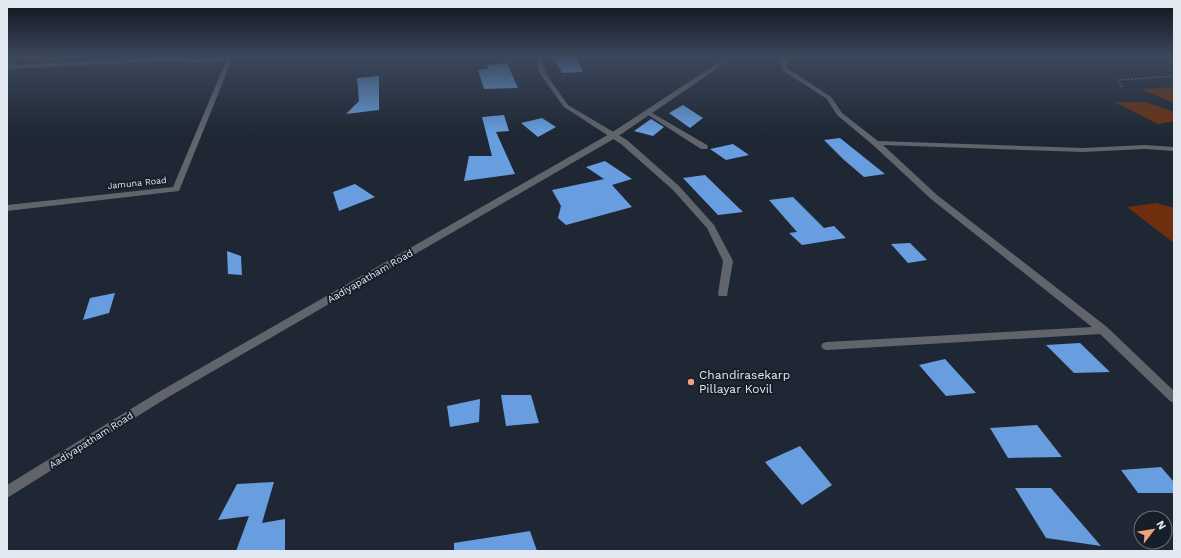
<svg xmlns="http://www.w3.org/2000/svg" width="1181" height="558" font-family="'Work Sans',sans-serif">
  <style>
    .green { fill: #6f2f0e }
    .water { fill: #9c502d }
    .building { fill: #689edf }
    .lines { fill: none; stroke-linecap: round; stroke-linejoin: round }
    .path { stroke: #6b737d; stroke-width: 1.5; stroke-dasharray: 2 1.5; stroke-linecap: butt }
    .minor { fill: #61656b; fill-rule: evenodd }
    .tertiary { fill: #61656b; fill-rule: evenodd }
    .poi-dot { fill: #f2a17e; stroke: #151e29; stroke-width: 1.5 }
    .labels { text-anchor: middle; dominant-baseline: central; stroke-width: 4; stroke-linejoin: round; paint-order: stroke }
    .far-street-label { font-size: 9px; fill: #e1e8f0; stroke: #151e29 }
    .street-label { font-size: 10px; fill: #e1e8f0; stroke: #151e29 }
    .near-poi-label { font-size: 12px; fill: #e1e8f0; stroke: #151e29; text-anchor: start }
  </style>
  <rect width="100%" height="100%" fill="#1e2733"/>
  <!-- green -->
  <g class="green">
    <polygon points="1172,87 1174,88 1174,103 1141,89"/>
    <polygon points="1115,102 1146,102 1174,112 1174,121 1158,124"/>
    <polygon points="1157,203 1174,208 1174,243 1127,207"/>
  </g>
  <!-- water -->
  <polygon class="water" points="19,57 86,57 21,61"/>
  <!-- building -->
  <g class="building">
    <polygon points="553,57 576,57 583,72 562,73"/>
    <polygon points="507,63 518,88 484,89 478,70 488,69 487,65"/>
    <polygon points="379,76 379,110 346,114 359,101 357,78"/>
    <polygon points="683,105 703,118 690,128 669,113"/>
    <polygon points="504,115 509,131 496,132 515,174 464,181 469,156 492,156 482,117"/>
    <polygon points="542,118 556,127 538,137 521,123"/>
    <polygon points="651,119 664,127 653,136 634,131"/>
    <polygon points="840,138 885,174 864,177 843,159 824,140"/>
    <polygon points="733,144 749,155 726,160 710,149"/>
    <polygon points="605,161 632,179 612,185 632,207 566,225 558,218 561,206 552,190 604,179 586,167"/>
    <polygon points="705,175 743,212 718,215 683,178"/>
    <polygon points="355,184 375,197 339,211 333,192"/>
    <polygon points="793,197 824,228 834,226 846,238 802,245 789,233 797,232 769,200"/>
    <polygon points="910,243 927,260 908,263 891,244"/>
    <polygon points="227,251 241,256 242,275 228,274"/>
    <polygon points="115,293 109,313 83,320 90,298"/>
    <polygon points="1080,343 1110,372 1074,373 1046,345"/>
    <polygon points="945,359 976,393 946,396 919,365"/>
    <polygon points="501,395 531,395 539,423 506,426"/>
    <polygon points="480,399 479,422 450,427 447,406"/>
    <polygon points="1037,425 1062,457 1008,458 990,428"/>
    <polygon points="800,446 832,485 802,505 765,462"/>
    <polygon points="1161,467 1174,482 1174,493 1138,493 1121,470"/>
    <polygon points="274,482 262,523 285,519 285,551 236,551 249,516 218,520 237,484"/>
    <polygon points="1015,488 1051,488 1101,546 1046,538"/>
    <polygon points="530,531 537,551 454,551 454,543"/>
  </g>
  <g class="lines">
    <!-- path -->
    <polyline class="path" points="1122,87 1118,80 1174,76"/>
    <!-- minor -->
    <g class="minor">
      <polygon points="12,57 18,57 13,65 170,57 197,59 233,57 179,191 7,211 7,205 173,187 226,61 197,63 170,61 10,69 7,71 8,61"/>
      <polygon points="535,57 541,57 546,74 568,105 627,140 679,186 714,225 733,261 727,296 719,296 718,294 723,261 707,228 673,190 621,144 564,107 540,74"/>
      <polygon points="780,57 786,57 788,62 787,68 831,97 842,113 878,141 1083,148 1145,145 1174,147 1174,151 1145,149 1083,152 883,145 937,195 1107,327 1174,391 1174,403 1170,401 1100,334 827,350 823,349 821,346 823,343 827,342 1092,327 931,199 873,145 837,115 827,99 782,70 782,62"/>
      <polygon points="1161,57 1169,57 1174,59 1174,63"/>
      <polygon points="647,110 707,145 708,147 707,149 701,149 645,113 645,111"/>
    </g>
    <!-- tertiary -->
    <polygon class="tertiary" points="727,57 734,57 617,137 165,399 7,498 7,485 157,393 611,133"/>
  </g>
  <!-- sky -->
  <linearGradient id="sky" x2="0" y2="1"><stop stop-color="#10151c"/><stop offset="0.42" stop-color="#3b475b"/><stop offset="1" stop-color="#3b475b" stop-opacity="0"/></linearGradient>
  <rect width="1181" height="135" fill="url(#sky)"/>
  <!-- markers -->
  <circle class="poi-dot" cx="691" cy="382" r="4"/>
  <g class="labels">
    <!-- far-street labels -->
    <g class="far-street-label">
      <text transform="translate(137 183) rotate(-6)">Jamuna Road</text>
    </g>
    <!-- street labels -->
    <g class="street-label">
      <text transform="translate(370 276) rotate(-30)">Aadiyapatham Road</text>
      <text transform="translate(91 440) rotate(-32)">Aadiyapatham Road</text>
    </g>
    <!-- near-poi labels -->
    <g class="near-poi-label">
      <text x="699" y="375">Chandirasekarp<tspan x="699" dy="14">Pillayar Kovil</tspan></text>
    </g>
  </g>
  <!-- border -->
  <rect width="1181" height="558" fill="none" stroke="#e1e8f0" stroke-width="16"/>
  <!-- north arrow -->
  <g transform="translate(1153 530) rotate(59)"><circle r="19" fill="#151e29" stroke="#676f79"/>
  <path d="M0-3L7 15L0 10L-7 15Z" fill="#f2a17e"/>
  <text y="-6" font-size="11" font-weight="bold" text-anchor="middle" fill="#e1e8f0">N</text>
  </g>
</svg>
